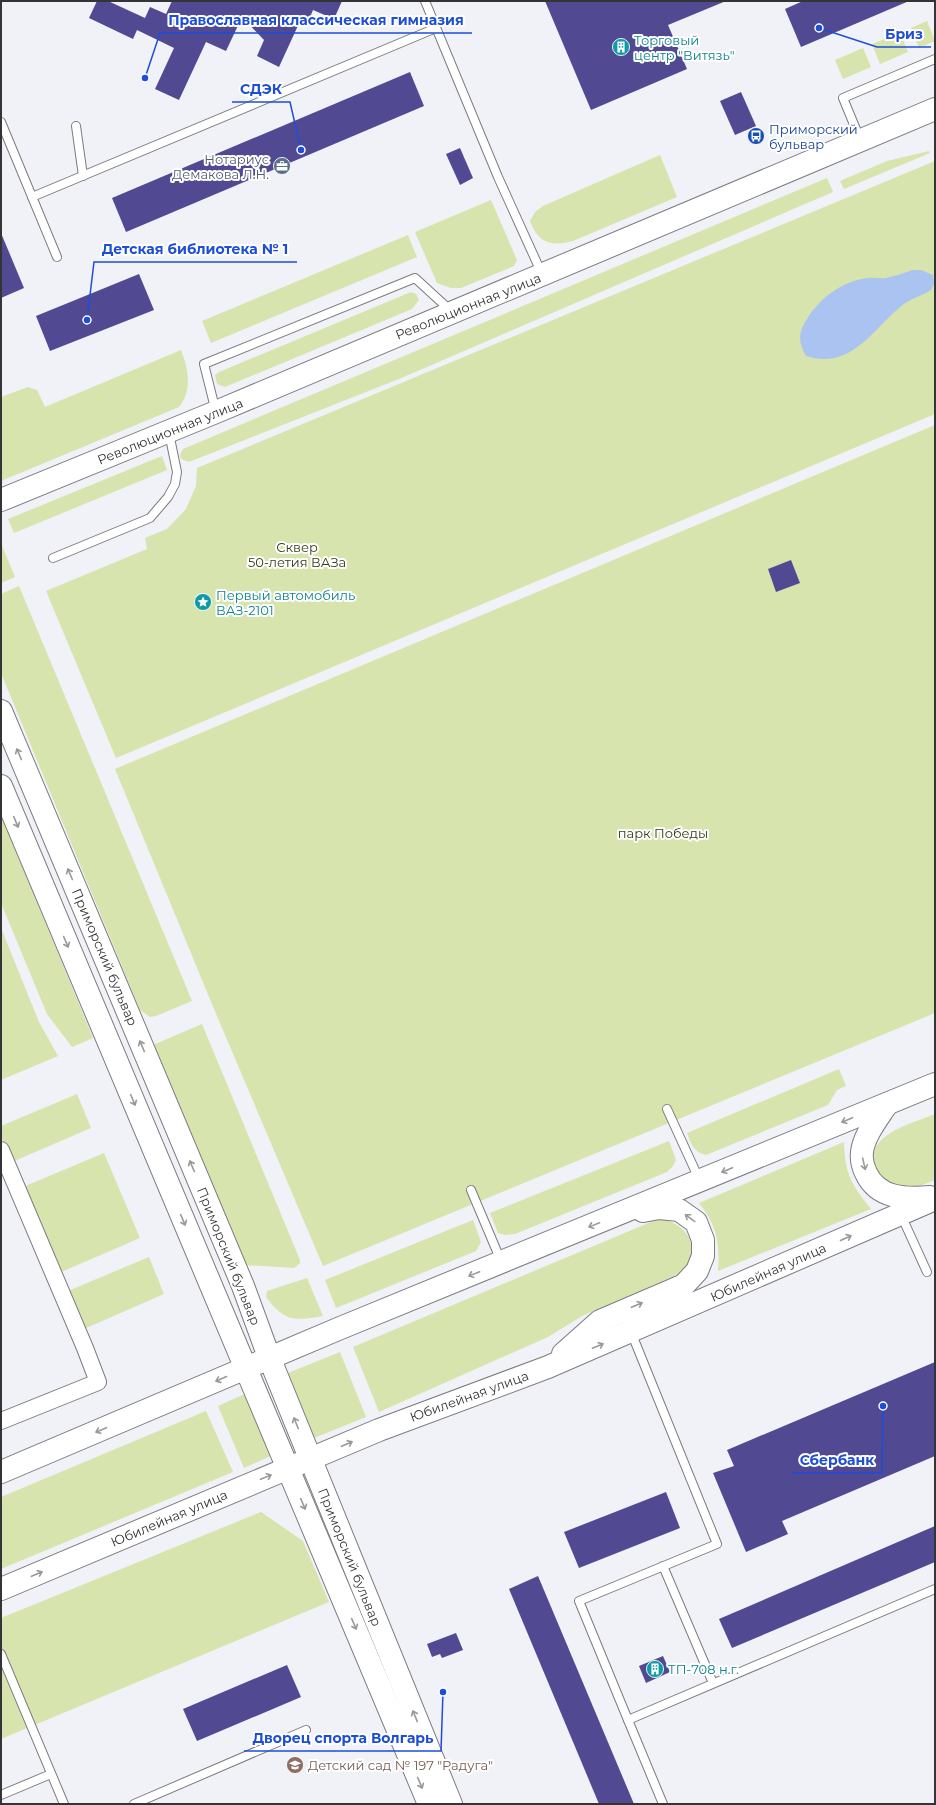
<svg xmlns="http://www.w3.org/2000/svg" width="936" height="1805" font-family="Montserrat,sans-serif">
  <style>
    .green { fill: #d7e4ad }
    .water { fill: #abc3f0 }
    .building { fill: #524993 }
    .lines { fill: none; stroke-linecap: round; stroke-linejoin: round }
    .lane-casing { stroke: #7b7b81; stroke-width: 10 }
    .street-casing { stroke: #7b7b81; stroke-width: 18 }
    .secondary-casing { stroke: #7b7b81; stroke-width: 24 }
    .lane { stroke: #fff; stroke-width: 8 }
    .street { stroke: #fff; stroke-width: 16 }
    .secondary { stroke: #fff; stroke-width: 22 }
    .oneway { stroke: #9a999a }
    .labels { text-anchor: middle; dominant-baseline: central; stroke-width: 4; stroke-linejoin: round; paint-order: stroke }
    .culture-label { font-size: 13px; fill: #0d838f; stroke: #fff; text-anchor: start }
    .transit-label { font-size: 13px; fill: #164399; stroke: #fff; text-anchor: start }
    .service-label { font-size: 13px; fill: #4e5e75; stroke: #fff; text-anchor: end }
    .street-label { font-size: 13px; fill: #343336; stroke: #fff }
    .park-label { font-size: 13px; fill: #353c16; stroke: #fff }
    .education-label { font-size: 13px; fill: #785e54; stroke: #fff; text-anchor: start }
    .leader { fill: none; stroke: #1d4ed8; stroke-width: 1.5 }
    .callout-dot { fill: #1d4ed8; stroke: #fff; stroke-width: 1.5 }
    .callout-label { font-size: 14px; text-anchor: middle; font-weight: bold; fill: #1d4ed8; stroke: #fff; stroke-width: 4; stroke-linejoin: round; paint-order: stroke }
  </style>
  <rect width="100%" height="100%" fill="#f1f1f8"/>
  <!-- green -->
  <g class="green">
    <polygon points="927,21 935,41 919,48 911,28"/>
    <polygon points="900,33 908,52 880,64 872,44"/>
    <polygon points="863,48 871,67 843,79 835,60"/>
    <polygon points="929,151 930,153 844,189 840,181 887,161"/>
    <path d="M660,155L677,197L573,241C551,247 538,243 530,221L535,212L543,206Z"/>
    <polygon points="935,161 935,414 116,758 46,591 147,549 145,538 167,529 186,509 196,486 197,468"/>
    <polygon points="827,178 833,192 399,379 189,462 181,459 180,455 183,449"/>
    <polygon points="491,200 517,260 514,266 461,288 451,288 437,283 415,232"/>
    <polygon points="408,235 417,257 211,343 202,321"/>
    <polygon points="411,292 416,294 419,300 412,309 225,387 217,384 215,375 219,372"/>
    <path d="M181,350C188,368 193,390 179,407L1,481V397L28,387L37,390L45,407Z"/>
    <polygon points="935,425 935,1013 323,1266 214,1009 115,769"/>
    <polygon points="162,456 167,470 14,533 8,519"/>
    <polygon points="1,543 15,577 1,583"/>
    <polygon points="19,586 192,1001 156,1016 150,1017 140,1010 1,673 1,594"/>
    <polygon points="1,815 93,1038 72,1047 47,1014 1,903"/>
    <polygon points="1,928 39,1022 58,1056 1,1080"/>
    <polygon points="202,1024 300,1260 300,1263 294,1268 245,1265 153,1045"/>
    <path d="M839,1069L846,1086L837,1090L828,1105L706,1155C693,1152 691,1143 687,1133Z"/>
    <polygon points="77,1094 91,1128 12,1162 1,1136 1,1126"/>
    <path d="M935,1114V1180C911,1190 907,1189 882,1181C880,1176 877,1171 875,1167C864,1134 914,1123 935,1114Z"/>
    <polygon points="669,1141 676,1160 673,1166 667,1172 515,1234 505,1235 498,1233 490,1213"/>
    <path d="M844,1142C845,1174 851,1184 871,1209L718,1271C720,1242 717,1226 699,1203Z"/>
    <polygon points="104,1153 140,1238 59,1273 23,1187"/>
    <path d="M658,1219C689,1222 703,1250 681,1273L582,1316L548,1337L379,1412L353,1347Z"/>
    <polygon points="473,1220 481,1242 476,1251 336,1308 325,1280"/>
    <polygon points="149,1257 164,1294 84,1329 68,1291"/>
    <path d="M307,1278L323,1316C294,1321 285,1322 266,1297L267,1291Z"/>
    <polygon points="340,1352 366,1417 309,1440 283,1375"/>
    <polygon points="247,1393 273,1455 244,1468 218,1406"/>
    <polygon points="206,1411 233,1472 1,1569 1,1497"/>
    <polygon points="261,1512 303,1541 329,1602 1,1739 1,1618"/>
  </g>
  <!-- water -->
  <path class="water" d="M913,270H921L933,275L934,283L931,290C920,297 908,299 899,308C871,332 850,370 806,356C798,342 798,332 807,319C820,298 842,281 868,278C874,277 880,279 886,278C895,276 904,273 913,270Z"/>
  <!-- building -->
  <g class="building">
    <polygon points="97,1 108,1 145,18 150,7 166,14 172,1 342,1 334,19 313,10 308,22 301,19 279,67 257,56 264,40 242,17 226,51 206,42 179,100 155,89 174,48 137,30 133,39 89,18"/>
    <polygon points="545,1 726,1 668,25 687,69 591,110"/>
    <polygon points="803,1 909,1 801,47 785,9"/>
    <polygon points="410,72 424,106 126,232 112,198"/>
    <polygon points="741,92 756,126 735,135 720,101"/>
    <polygon points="460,148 473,178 460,185 446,154"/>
    <polygon points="1,233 24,288 1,298"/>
    <polygon points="139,274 154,310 50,351 36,316"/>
    <polygon points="791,560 800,583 776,592 768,569"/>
    <polygon points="935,1362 935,1456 782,1521 788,1534 746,1552 713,1473 734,1466 727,1450"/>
    <polygon points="666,1492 680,1528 579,1568 564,1532"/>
    <polygon points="935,1526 935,1562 732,1648 719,1619"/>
    <polygon points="538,1576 634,1804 599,1804 509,1589"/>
    <polygon points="456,1633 463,1650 442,1658 440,1654 432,1657 427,1644"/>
    <polygon points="663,1656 670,1672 646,1683 639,1666"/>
    <polygon points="287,1665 301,1697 197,1741 183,1709"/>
  </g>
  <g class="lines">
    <!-- lane casing -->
    <g class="lane-casing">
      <g id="lane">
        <polyline points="425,1 498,177 542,274"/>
        <polyline points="1,122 57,257"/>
        <polyline points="76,126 83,176"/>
        <polyline points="860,139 843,98 935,59"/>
        <polyline points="32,197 436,28"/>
        <polyline points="216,412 204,364 415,278 451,311"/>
        <polyline points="53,558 150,518 168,497 175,484 177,472 169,433"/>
        <polyline points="667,1109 699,1179"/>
        <polyline points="471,1190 501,1261"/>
        <polyline points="901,1215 927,1272"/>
        <polyline points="663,1566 713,1683"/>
        <polyline points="1,1654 64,1804"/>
        <polyline points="628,1720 579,1601 717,1544 631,1332"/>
        <polyline points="1,1795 51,1774"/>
        <polyline points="134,1804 306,1730"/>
        <polyline points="663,1804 628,1720 935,1589"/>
      </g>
    </g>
    <!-- street casing -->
    <g class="street-casing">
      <polyline id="street" points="1,1150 85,1348 98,1382 1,1421"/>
    </g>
    <!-- secondary casing -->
    <g class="secondary-casing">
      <g id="secondary">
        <polyline points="1,500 216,412 935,109"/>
        <polyline points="1,711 243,1286 269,1357 451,1804"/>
        <polyline points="1,786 429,1804"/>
        <path d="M887,1104C878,1118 864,1135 862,1152C861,1160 863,1167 866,1173C878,1199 906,1199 930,1197"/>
        <polyline points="563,1354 600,1321 684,1285 697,1271 703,1256 703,1240 696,1222 679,1210 659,1208 643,1211"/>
        <polyline points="1,1472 338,1329 935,1084"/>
        <polyline points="1,1589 379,1430 548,1367 935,1199"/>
      </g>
    </g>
    <!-- lane -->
    <use href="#lane" class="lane"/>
    <!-- street -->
    <use href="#street" class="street"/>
    <!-- secondary -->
    <use href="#secondary" class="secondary"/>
  </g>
  <!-- one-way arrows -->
  <defs><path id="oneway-shaft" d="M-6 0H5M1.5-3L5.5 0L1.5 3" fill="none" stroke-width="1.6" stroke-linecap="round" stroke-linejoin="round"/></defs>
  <g class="oneway">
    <use href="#oneway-shaft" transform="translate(19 754) rotate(-113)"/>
    <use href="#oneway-shaft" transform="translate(16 822) rotate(67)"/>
    <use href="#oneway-shaft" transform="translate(70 874) rotate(-113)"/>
    <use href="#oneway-shaft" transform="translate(66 942) rotate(67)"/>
    <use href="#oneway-shaft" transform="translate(142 1046) rotate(-113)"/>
    <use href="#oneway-shaft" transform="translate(133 1100) rotate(67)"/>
    <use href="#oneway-shaft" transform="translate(847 1120) rotate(157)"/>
    <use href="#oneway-shaft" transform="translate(864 1164) rotate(77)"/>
    <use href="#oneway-shaft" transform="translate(192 1166) rotate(-113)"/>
    <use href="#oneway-shaft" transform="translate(727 1170) rotate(157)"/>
    <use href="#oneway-shaft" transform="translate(690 1218) rotate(-144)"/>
    <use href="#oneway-shaft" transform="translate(183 1220) rotate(67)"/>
    <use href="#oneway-shaft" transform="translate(594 1225) rotate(158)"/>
    <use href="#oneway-shaft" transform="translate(846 1238) rotate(-24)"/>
    <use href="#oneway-shaft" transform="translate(474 1274) rotate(158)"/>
    <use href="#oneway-shaft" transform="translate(637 1305) rotate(-23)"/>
    <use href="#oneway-shaft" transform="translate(598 1346) rotate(-23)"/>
    <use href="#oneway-shaft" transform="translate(221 1379) rotate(156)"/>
    <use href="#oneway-shaft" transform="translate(296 1423) rotate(-112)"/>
    <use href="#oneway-shaft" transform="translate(101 1430) rotate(157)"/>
    <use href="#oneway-shaft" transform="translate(347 1444) rotate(-23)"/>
    <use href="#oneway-shaft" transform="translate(266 1477) rotate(-22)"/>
    <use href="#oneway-shaft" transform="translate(303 1504) rotate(67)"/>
    <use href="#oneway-shaft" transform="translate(37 1574) rotate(-23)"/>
    <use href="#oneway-shaft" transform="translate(354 1624) rotate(67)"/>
    <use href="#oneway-shaft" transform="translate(415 1716) rotate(-112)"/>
    <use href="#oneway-shaft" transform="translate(420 1783) rotate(67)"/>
  </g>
  <!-- icons -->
  <defs>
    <g id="building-disc" transform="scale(0.9)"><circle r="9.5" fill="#0f9aa8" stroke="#fff"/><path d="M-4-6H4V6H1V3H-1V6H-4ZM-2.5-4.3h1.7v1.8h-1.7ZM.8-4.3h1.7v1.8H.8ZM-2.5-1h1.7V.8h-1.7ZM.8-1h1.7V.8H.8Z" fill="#fff"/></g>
    <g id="bus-disc" transform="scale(0.9)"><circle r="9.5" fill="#1a4fb4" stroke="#fff"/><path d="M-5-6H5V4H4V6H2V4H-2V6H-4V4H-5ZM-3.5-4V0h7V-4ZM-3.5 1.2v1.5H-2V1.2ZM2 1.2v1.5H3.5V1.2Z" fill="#fff"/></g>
    <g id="office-disc" transform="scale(0.9)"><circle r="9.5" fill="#5c6f8a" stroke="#fff"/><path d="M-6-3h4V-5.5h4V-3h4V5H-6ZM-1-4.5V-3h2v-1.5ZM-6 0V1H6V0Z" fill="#fff"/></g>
    <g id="sight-disc" transform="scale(0.9)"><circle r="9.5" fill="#0f9aa8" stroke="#fff"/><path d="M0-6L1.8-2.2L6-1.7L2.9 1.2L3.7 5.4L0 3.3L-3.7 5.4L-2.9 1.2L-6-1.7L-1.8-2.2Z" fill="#fff"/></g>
    <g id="school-disc" transform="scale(0.9)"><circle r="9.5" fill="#8d6e63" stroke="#fff"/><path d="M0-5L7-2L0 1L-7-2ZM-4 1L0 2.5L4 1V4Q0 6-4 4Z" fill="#fff"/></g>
  </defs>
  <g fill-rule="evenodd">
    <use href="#building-disc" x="621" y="47"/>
    <use href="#bus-disc" x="756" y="136"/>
    <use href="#office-disc" x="282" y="166"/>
    <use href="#sight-disc" x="203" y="602"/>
    <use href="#building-disc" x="655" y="1669"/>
    <use href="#school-disc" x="295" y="1765"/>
  </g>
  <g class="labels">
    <!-- culture labels -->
    <g class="culture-label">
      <text x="634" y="40">Торговый<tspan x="634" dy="15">центр "Витязь"</tspan></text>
      <text x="216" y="595">Первый автомобиль<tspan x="216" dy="15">ВАЗ-2101</tspan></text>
      <text x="668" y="1669">ТП-708 н.г.</text>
    </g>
    <!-- transit labels -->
    <g class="transit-label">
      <text x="769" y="129">Приморский<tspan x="769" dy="15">бульвар</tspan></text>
    </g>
    <!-- service labels -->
    <g class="service-label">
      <text x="269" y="159">Нотариус<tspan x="269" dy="15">Демакова Л.Н.</tspan></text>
    </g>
    <!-- street labels -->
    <g class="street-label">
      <text transform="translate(468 306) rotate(-22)">Революционная улица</text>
      <text transform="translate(170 431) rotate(-22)">Революционная улица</text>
      <text transform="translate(105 957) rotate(67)">Приморский бульвар</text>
      <text transform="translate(229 1256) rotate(68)">Приморский бульвар</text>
      <text transform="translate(768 1272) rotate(-24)">Юбилейная улица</text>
      <text transform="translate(469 1396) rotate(-20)">Юбилейная улица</text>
      <text transform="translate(169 1518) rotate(-23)">Юбилейная улица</text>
      <text transform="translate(350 1557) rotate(68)">Приморский бульвар</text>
    </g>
    <!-- park labels -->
    <g class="park-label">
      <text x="297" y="547">Сквер<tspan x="297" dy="15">50-летия ВАЗа</tspan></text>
      <text x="663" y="833">парк Победы</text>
    </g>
    <!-- education labels -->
    <g class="education-label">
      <text x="308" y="1765">Детский сад № 197 "Радуга"</text>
    </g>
  </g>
  <!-- callouts -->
  <path class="leader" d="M145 78L160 33H472M819 28L877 47H931M301 150L290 102H232M87 320L94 262H297M883 1406L882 1473H792M443 1692L441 1751H244"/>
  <g class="callout-dot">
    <circle cx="145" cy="78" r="4"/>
    <circle cx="819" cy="28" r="4"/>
    <circle cx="301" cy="150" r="4"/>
    <circle cx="87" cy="320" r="4"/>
    <circle cx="883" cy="1406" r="4"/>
    <circle cx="443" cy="1692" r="4"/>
  </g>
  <g class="callout-label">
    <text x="316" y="25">Православная классическая гимназия</text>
    <text x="904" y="39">Бриз</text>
    <text x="261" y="94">СДЭК</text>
    <text x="195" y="254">Детская библиотека № 1</text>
    <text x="837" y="1465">Сбербанк</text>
    <text x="343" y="1743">Дворец спорта Волгарь</text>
  </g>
  <!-- border -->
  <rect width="936" height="1805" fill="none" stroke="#343336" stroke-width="4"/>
</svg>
